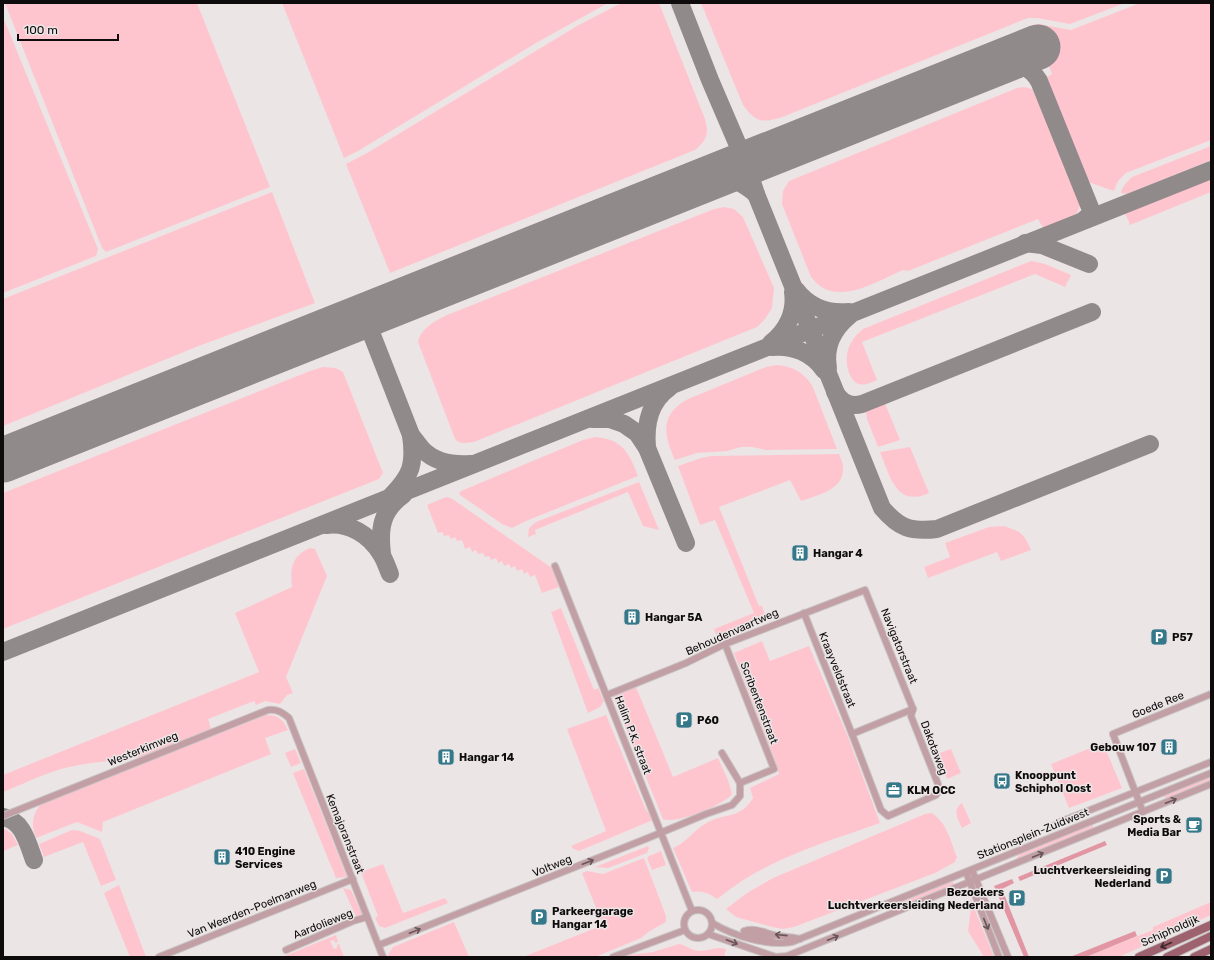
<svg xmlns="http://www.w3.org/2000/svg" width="1214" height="960" font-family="Rubik,sans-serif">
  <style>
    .green { fill: #ffc5cf }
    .water { fill: #e296a4 }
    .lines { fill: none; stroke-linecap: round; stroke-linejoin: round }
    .taxiway { stroke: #908a8b; stroke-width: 18 }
    .runway { stroke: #908a8b; stroke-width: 45 }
    .minor-casing { stroke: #c8c2c3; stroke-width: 8 }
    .major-casing { stroke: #c8c2c3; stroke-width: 10 }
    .minor { stroke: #c19fa4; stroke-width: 6 }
    .major { stroke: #9d626d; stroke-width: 8 }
    .oneway { stroke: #675558 }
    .oneway2 { stroke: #3f292d }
    .labels { text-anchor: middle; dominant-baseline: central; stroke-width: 3; stroke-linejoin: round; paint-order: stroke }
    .poi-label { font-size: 11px; font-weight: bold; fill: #0d0b0b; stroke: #ece5e6; text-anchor: start }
    .street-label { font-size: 11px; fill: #0d0b0b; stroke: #ece5e6 }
  </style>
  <rect width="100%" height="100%" fill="#ece5e6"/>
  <!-- green -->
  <g class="green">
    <polygon points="5,3 197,3 270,187 106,252 102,248"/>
    <polygon points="282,3 608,3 536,43 358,151 344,158"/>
    <path d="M621,3H659L705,119C709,134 707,140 695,150L390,273L346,164L367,153L577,26Z"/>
    <path d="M701,3H1125L1070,24L1037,18H1028L785,116C765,123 756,124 743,105Z"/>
    <polygon points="1140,3 1211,3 1211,140 1126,173 1118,181 1114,191 1088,182 1047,77 1052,74 1032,25 1039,24 1071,30"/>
    <polygon points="3,17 98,249 96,256 3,293"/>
    <path d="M1024,87L1032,89L1035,94L1079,200L1080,205L1077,214L1043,228L1038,219L908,271L903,270C880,280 844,303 820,286C817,284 814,280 811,277L782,204L783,191L789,181L1017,88Z"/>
    <path d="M1211,146V160L1127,194L1121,193C1122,186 1127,182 1132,177Z"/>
    <polygon points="1211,179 1211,192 1130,225 1125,213"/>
    <polygon points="272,192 315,303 196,347 3,426 3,299"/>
    <path d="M724,207L734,209L743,217L774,288L772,308L765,319L757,327L474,442C466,443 460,445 455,439L418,342C421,328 435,321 447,315L714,209Z"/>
    <path d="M1031,261L1045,264L1071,275L1065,287L1035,274L862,342L877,380C872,382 865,386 859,384C854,383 851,377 849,373C843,355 849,340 863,329Z"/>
    <path d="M776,365C792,366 803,372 812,385L837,449L766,450L752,447H741L727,451L697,453L675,460C663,434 660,414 688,399L766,367Z"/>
    <polygon points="323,367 336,368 343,372 383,473 379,479 3,629 3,493 310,371"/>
    <polygon points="884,401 900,440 878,447 867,419 866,412 870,407"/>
    <path d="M595,437C622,439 629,452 638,476L526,521L512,528L502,524L460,495L459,493L461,491L583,440Z"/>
    <path d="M910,447L929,493C896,508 890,476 880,452Z"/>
    <path d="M839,454C841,459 844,465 843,470C843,490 816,496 801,501L790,480L719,507L759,606H762L766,617L717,637L714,629L754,613L715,520L700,525L678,466L701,458L711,456Z"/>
    <polygon points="639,482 659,530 643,526 628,492 535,530 536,534 528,537 529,528 536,522"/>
    <polygon points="446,497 451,498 552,568 559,587 542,593 535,575 530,577 528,572 524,574 522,569 517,571 515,566 511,568 509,564 504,566 502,561 498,563 496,558 491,560 489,556 485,557 483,553 478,554 476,550 472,552 470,547 465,549 462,540 457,541 455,537 451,539 449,535 444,536 442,532 438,533 427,505"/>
    <path d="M1004,526C1021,532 1024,533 1031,550L1001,561L997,552L928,578L924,567L950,557L945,543L989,527Z"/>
    <path d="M310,548L315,549L327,576L286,677L293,693L287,695L280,704L265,701L256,705L254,701L208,719L211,729L143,756C122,761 100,761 79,765C53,769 28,782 3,792V775L259,672L235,613L292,587C290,569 291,556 310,548Z"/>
    <polygon points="561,608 594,690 598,688 604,701 600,707 588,713 551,612"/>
    <path d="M762,641L770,661L809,646L848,737L880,823C832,840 781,855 739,883C731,888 724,894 717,899C709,893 701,890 692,892L673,848C686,843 693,831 705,824C723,812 739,821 753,798L750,788L779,774L774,758L734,653Z"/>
    <path d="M636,687L673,777L718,758L728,780L732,794C724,805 675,825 663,819L613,696Z"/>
    <path d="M266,715C278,715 283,719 288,730L265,738L271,754L103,822L102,832L77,822L36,838C31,826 32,814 41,804Z"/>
    <polygon points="606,715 645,808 653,820 579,851 574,849 571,846 606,831 567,729"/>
    <polygon points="1103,743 1122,788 1069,808 1051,764"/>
    <polygon points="295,749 301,763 291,767 285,753"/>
    <polygon points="951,749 961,773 947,779 937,754"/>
    <polygon points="304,769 347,877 336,878 293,773"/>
    <polygon points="1211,776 1211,781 1166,799 1165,798 1164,796 1165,794"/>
    <path d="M962,803L971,823L962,828C958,819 952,810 962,803Z"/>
    <path d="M932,813C947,823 951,842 957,857L955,862L935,873L794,927L783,929L772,927L736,917L726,909L747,893L773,878L925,814Z"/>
    <polygon points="1091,825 1093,825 1093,829 1015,860 1020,854 1024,851"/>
    <polygon points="3,828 12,834 18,845 3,851"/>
    <polygon points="72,830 80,831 100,839 116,880 101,886 83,842 44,857 39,844"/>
    <polygon points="648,846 649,848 647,853 608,868 595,867"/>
    <polygon points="661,851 666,865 652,870 647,858 649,856"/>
    <polygon points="644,858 666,916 666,922 650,931 641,938 595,957 523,957 603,925 582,873 587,871 603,874"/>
    <polygon points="360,861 364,871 383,864 403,913 445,898 448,903 385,928 379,926 375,918 378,916 357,862"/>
    <polygon points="953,881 954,885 894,909 892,909 891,907 893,905"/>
    <polygon points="119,885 146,957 130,957 104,893"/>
    <polygon points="343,888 351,890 362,914 359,917 356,916"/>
    <polygon points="970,898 994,957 984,957 968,931 971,908"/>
    <polygon points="1211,902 1211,915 1119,957 1086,957 1153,930 1153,927"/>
    <polygon points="454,922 469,957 389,957 388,955 393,947"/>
    <polygon points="336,935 338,942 335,943 334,940 330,941 334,949 337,948 337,945 339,944 344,957 282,957"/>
    <path d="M679,944C686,945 692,951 700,951C709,951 717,946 726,949L724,957H624L630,955L653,952Z"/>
  </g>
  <!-- water -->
  <g class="water">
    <polygon points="1105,841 1107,845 1020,881 1018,877"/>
    <polygon points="1012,879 1014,883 1002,889 1029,957 1024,957 994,886"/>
    <polygon points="1135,931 1137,936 1086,957 1070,957"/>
  </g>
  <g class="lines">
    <!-- taxiway -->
    <g class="taxiway">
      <path d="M680,3L710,80L746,164L756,194L882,508C899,528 910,532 937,529L1150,444"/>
      <path d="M1002,62C1019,64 1030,66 1039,81L1091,210L1089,216L1085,219"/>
      <path d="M713,177C732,178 742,182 756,194"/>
      <polyline points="1025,243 1042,245 1089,264"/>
      <path d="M796,290C809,307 828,314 849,312"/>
      <path d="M344,324C356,324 364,324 372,335L411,435C415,464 412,475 391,496"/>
      <path d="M372,335C370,323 375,316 384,308"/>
      <path d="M771,343C787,331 796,312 793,292"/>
      <path d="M772,347C793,345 812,353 824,370"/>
      <path d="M828,368C824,346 834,328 850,315"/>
      <path d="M835,392C842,403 850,407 862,404L1092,312"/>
      <polyline points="592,419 610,419 624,424 637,433 647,448 686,543"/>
      <path d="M411,435C415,440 419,446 423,450C435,462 453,465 470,464"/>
      <path d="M647,448C645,425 649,402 669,388"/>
      <path d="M326,525C349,522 370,535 381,554C385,560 387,567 390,574"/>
      <path d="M382,554C379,529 381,511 403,495"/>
      <polyline points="3,652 1211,170"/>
      <path d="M3,817C23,820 28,844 34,860"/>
    </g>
    <!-- runway -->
    <polyline class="runway" points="3,460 1038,47"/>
    <!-- minor casing -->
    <g class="minor-casing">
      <g id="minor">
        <polyline points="555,566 692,911"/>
        <polyline points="804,613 852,734 881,810 888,816 936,795 938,792 938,784 911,716 913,709"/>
        <polyline points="725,644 774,769 740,783"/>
        <polyline points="607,695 686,663 725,644 865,590 913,709"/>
        <polyline points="852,734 913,709"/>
        <polyline points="1143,812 1113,734 1211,694"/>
        <path d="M3,816L268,710C277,709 282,712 289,718L383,957"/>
        <polyline points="1052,827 1060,822 1211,762"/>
        <polyline points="972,870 1008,957"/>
        <polyline points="966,872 999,957"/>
        <circle cx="698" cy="924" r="14"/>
        <path d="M712,923C734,936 766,946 792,942L1211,773"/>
        <path d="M744,931C757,927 766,934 778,936C786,937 792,937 800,939"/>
        <polyline points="745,931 760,936 772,941"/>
        <polyline points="708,934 770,955 776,957 787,956 1211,784"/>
        <polyline points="379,945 648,838 706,814 732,805 740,796 740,783 722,753"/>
        <polyline points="286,950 353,921 367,917"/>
        <polyline points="159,957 353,879"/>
        <polyline points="613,957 685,930"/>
      </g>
    </g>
    <!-- major casing -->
    <g class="major-casing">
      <g id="major">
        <polyline points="1139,957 1211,925"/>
        <polyline points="1167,957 1211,936"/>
        <polyline points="1194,957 1211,949"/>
      </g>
    </g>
    <!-- minor -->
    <use href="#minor" class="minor"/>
    <!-- major -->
    <use href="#major" class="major"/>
  </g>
  <!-- one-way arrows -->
  <defs><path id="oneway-shaft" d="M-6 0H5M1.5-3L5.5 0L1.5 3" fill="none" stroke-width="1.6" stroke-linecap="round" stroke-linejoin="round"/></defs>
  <g class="oneway">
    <use href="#oneway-shaft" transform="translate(1171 801) rotate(-22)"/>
    <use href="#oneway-shaft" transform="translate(1038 855) rotate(-22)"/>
    <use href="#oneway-shaft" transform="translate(588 862) rotate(-21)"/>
    <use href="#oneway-shaft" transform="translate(986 924) rotate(68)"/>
    <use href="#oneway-shaft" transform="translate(415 931) rotate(-22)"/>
    <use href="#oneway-shaft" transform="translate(781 935) rotate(-174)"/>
    <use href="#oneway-shaft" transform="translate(833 938) rotate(-22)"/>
    <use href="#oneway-shaft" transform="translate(732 942) rotate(21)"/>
  </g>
  <use class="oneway2" href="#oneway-shaft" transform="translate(1166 945) rotate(156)"/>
  <!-- icons -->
  <defs>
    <g id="building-square" transform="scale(0.9)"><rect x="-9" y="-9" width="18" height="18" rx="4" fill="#357889" stroke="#ece5e6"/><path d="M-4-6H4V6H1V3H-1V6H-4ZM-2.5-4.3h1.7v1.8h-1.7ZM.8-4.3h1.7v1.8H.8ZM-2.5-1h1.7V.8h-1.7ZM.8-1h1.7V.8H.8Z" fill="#fff"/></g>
    <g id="parking-square" transform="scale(0.9)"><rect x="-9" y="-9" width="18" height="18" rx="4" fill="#357889" stroke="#ece5e6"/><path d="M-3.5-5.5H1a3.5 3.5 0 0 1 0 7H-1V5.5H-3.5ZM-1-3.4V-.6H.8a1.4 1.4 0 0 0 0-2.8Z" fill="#fff"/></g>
    <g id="bus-square" transform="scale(0.9)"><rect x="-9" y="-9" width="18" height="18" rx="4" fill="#357889" stroke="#ece5e6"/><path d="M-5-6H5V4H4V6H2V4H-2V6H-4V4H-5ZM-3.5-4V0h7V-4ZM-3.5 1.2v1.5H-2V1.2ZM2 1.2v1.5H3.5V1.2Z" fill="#fff"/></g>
    <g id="office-square" transform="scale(0.9)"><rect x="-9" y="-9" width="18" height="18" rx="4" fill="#357889" stroke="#ece5e6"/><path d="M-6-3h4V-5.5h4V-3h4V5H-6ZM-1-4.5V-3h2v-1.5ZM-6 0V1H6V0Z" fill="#fff"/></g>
    <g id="cafe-square" transform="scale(0.9)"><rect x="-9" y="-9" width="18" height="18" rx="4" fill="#357889" stroke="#ece5e6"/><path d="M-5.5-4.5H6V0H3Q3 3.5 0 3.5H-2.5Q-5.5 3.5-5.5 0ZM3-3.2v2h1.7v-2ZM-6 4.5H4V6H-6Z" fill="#fff"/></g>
  </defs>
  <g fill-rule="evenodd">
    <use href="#building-square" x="800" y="553"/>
    <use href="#building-square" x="632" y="617"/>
    <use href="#parking-square" x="1159" y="637"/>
    <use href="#parking-square" x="684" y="720"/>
    <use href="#building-square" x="1169" y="747"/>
    <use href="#building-square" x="446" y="757"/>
    <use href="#bus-square" x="1002" y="781"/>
    <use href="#office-square" x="894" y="790"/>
    <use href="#cafe-square" x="1194" y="825"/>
    <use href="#building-square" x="222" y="857"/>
    <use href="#parking-square" x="1164" y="876"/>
    <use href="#parking-square" x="1017" y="898"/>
    <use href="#parking-square" x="539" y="917"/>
  </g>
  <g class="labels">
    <!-- poi labels -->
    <g class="poi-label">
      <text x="813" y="553">Hangar 4</text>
      <text x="645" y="617">Hangar 5A</text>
      <text x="1172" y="637">P57</text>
      <text x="697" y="720">P60</text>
      <text x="1156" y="747" text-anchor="end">Gebouw 107</text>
      <text x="459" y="757">Hangar 14</text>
      <text x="1015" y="775">Knooppunt<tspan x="1015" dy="13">Schiphol Oost</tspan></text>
      <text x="907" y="790">KLM OCC</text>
      <text x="1181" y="819" text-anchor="end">Sports &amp;<tspan x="1181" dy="13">Media Bar</tspan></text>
      <text x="235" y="851">410 Engine<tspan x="235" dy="13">Services</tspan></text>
      <text x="1151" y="870" text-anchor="end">Luchtverkeersleiding<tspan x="1151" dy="13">Nederland</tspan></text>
      <text x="1004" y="892" text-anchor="end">Bezoekers<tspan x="1004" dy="13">Luchtverkeersleiding Nederland</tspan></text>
      <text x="552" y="911">Parkeergarage<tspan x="552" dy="13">Hangar 14</tspan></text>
    </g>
    <!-- street labels -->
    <g class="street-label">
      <text transform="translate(732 632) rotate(-24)">Behoudenvaartweg</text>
      <text transform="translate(899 646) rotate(68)">Navigatorstraat</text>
      <text transform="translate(837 670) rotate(68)">Kraayveldstraat</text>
      <text transform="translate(759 703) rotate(69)">Scribentenstraat</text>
      <text transform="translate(1158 705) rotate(-22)">Goede Ree</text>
      <text transform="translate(633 735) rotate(69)">Halim P.K. straat</text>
      <text transform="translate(934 748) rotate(69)">Dakotaweg</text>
      <text transform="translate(143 749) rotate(-22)">Westerkimweg</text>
      <text transform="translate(345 834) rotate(68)">Kemajoranstraat</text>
      <text transform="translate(1033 834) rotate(-22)">Stationsplein-Zuidwest</text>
      <text transform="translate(552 866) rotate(-22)">Voltweg</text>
      <text transform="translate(252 909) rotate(-22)">Van Weerden-Poelmanweg</text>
      <text transform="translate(323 924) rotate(-22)">Aardolieweg</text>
      <text transform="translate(1170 931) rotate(-24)">Schipholdijk</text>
    </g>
  </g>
  <!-- border -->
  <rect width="1214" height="960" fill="none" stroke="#0d0b0b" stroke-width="8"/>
  <!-- scale -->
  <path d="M18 34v6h100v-6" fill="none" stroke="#0d0b0b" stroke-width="2"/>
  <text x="24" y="34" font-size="12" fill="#0d0b0b" stroke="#ece5e6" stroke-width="3" paint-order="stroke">100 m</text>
</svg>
